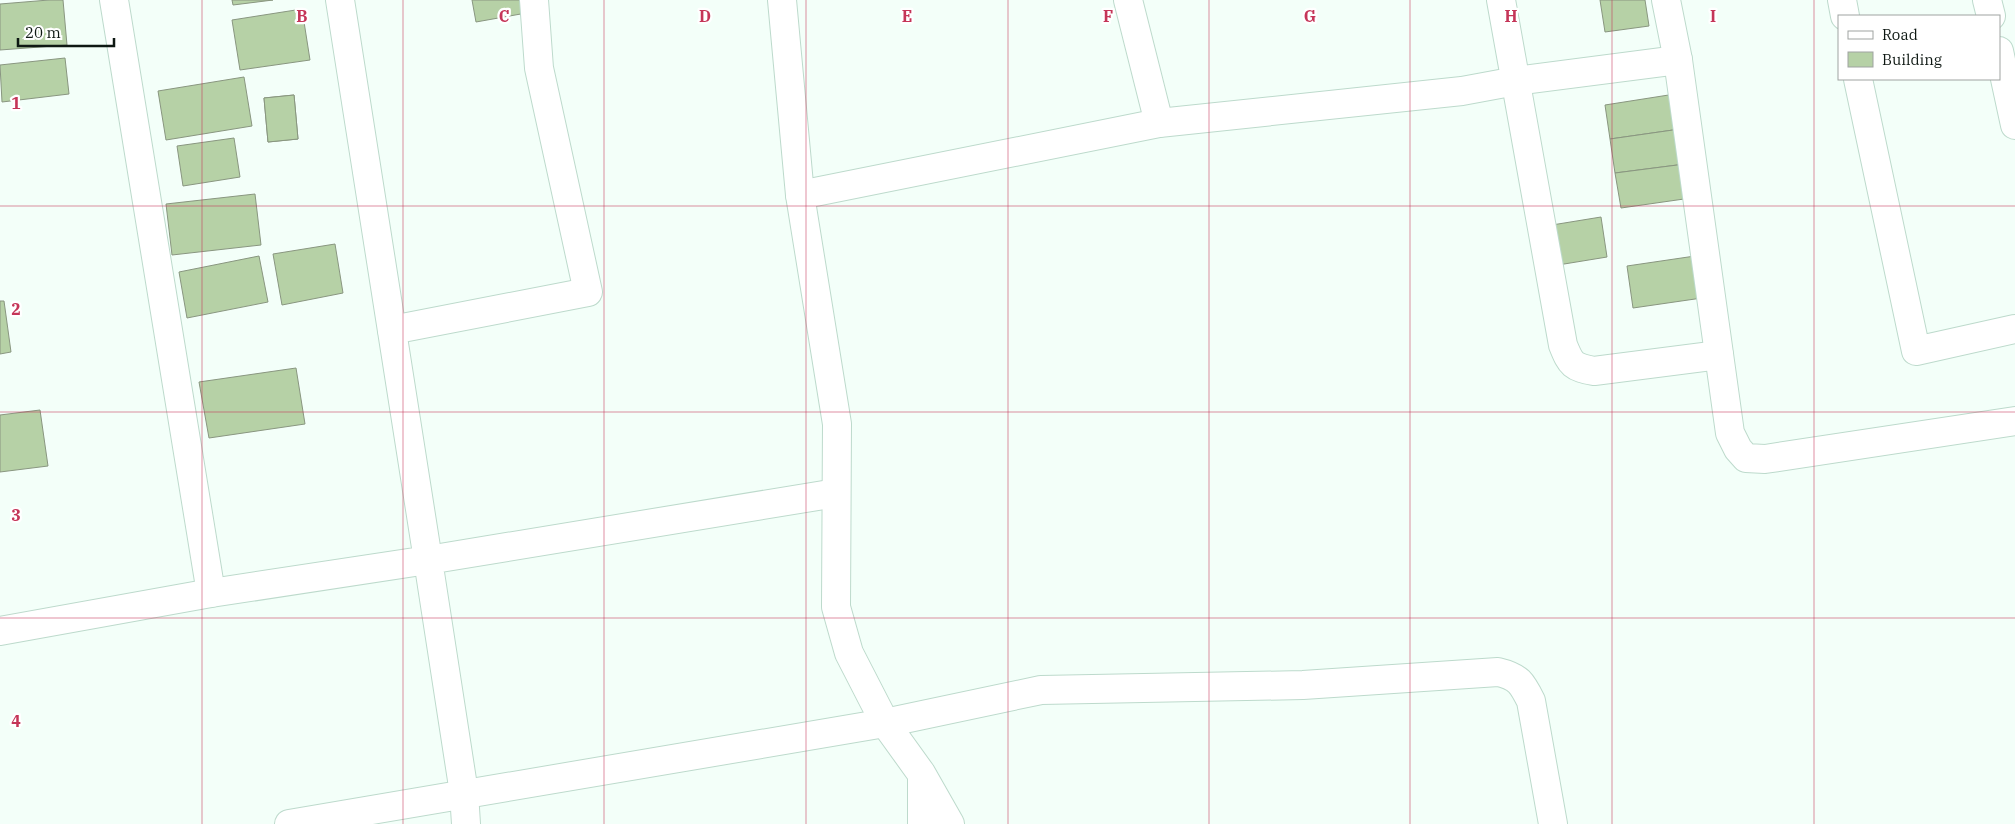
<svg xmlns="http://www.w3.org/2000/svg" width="2015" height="824" font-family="'IBM Plex Serif',serif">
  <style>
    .building { fill: #b6d1a6; stroke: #899680 }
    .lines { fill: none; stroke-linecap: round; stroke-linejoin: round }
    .minor-casing { stroke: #bddacc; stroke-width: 30 }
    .minor { stroke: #fff; stroke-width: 28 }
    .grid { fill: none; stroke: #c53558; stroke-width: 1; stroke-opacity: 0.55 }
    .grid-label { font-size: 16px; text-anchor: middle; font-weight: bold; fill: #c53558; stroke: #fff; stroke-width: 4.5; stroke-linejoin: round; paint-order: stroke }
  </style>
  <rect width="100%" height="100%" fill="#f3fff9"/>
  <!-- building -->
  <g class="building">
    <polygon points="49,0 63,0 67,45 0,50 0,4"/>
    <polygon points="232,0 273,0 233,5"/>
    <polygon points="472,0 529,0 532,12 476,22"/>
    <polygon points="1600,0 1645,0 1649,26 1605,32"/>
    <polygon points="302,9 310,60 240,70 232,20"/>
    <polygon points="65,58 69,94 2,102 0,65"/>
    <polygon points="244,77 252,126 166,140 158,91"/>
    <polygon points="1675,94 1680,129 1610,139 1605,105"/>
    <polygon points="294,95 298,139 268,142 264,98"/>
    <polygon points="294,95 298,139 268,142 264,98"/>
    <polygon points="1680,129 1685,164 1615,173 1610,139"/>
    <polygon points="234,138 240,177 183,186 177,146"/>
    <polygon points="1685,164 1691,198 1621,208 1615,173"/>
    <polygon points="255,194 261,245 172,255 166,204"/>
    <polygon points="1601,217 1607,257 1558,265 1552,225"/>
    <polygon points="335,244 343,293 282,305 273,254"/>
    <polygon points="259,256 268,302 187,318 179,272"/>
    <polygon points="1695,256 1702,298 1633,308 1627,266"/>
    <polygon points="0,301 4,301 11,352 0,354"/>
    <polygon points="296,368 305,424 209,438 199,382"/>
    <polygon points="40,410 48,466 0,472 0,415"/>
  </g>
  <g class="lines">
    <!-- minor casing -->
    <g class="minor-casing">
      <g id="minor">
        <polyline points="114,0 211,593"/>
        <polyline points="782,0 800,195 837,424 836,607 849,653 885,723 921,773 950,824"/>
        <polyline points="1128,0 1159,123"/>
        <path d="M1501,0L1563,345C1571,365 1573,367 1594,371L1719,355"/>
        <polyline points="1666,0 1678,60 1730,433 1738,449 1746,458 1765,459 2015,421"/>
        <polyline points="1842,0 1845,16"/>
        <polyline points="1987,0 1991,16"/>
        <polyline points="1999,51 2015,125"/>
        <polyline points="1858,79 1916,351 2015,329"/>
        <polyline points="800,195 1159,123 1462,91 1516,81 1678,60"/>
        <polyline points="392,330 588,292 539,68 534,0"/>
        <polyline points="0,631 211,593 428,560 340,0"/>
        <polyline points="922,776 922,824"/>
        <path d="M289,824L885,723L1041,690L1303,685L1498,672C1519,677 1522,683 1531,701L1553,824"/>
        <polyline points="466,824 464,793 428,560 836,493"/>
      </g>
    </g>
    <!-- minor -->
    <use href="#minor" class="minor"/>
  </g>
  <!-- grid -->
  <path class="grid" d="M202,0V824M403,0V824M604,0V824M806,0V824M1008,0V824M1209,0V824M1410,0V824M1612,0V824M1814,0V824M0,206H2015M0,412H2015M0,618H2015"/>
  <g class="grid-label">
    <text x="302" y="22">B</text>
    <text x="504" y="22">C</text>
    <text x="705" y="22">D</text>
    <text x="907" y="22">E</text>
    <text x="1108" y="22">F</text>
    <text x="1310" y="22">G</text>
    <text x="1511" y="22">H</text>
    <text x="1713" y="22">I</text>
    <text x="16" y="109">1</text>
    <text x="16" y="315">2</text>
    <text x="16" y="521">3</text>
    <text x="16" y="727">4</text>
  </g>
  <!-- legend -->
  <rect x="1838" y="15" width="162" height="65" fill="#ffffff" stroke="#9fa3a1"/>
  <rect x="1848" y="31" width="25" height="8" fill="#ffffff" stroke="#9fa3a1"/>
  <text x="1882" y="40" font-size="15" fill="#0e1813">Road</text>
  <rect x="1848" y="52" width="25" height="15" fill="#b6d1a6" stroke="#9fa3a1"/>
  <text x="1882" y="65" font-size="15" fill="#0e1813">Building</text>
  <!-- scale -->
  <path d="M18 38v8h96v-8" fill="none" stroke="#0e1813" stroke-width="2.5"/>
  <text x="25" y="38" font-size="15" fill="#0e1813" stroke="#ffffff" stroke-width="4" paint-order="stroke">20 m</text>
</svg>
